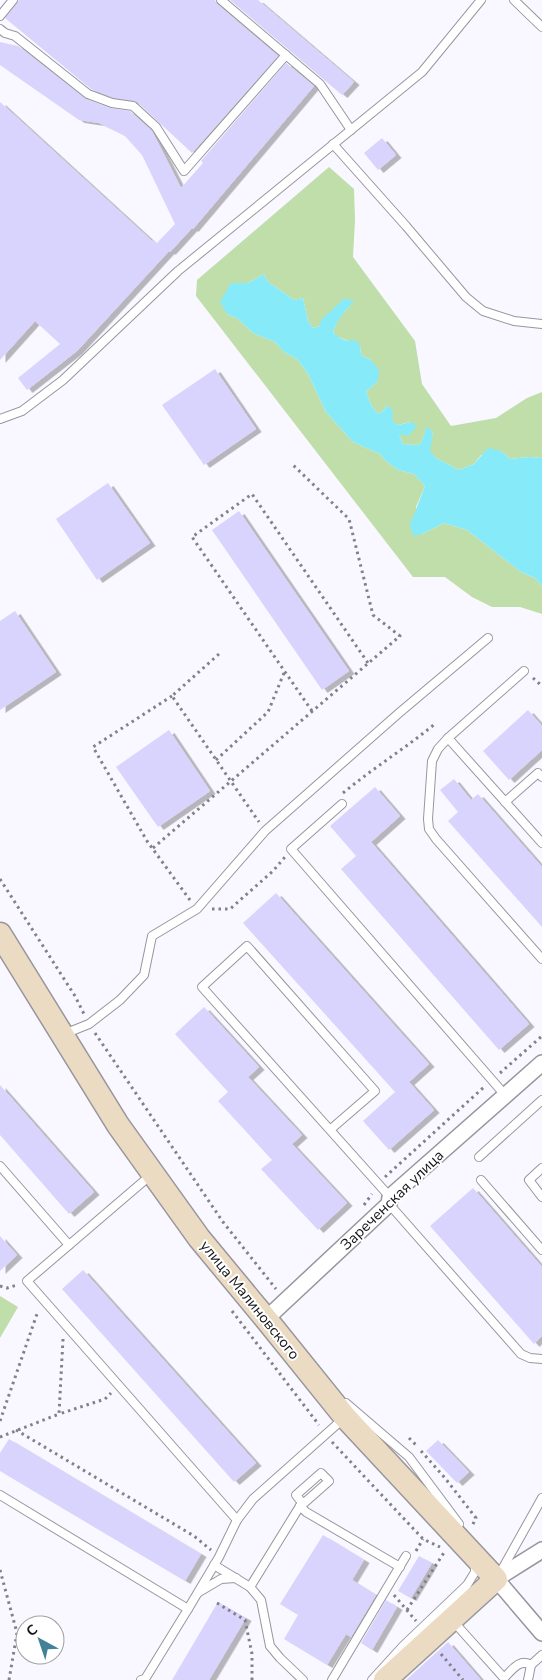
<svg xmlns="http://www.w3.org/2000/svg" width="542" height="1680" font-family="'Nunito Sans',sans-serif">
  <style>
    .green { fill: #bfdeaa }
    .water { fill: #87eaf8 }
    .building { fill: #d9d4fe; filter: url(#shadow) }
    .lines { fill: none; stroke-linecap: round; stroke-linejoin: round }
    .lane-casing { stroke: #98969d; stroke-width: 10 }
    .street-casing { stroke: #98969d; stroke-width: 18 }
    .secondary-casing { stroke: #98969d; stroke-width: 25 }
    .path { stroke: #828186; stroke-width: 3; stroke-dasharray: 2.5 4; stroke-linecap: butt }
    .lane { stroke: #fff; stroke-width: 8 }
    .street { stroke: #fff; stroke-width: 15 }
    .secondary { stroke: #ebdbc2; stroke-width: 22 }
    .labels { text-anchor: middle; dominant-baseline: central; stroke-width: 4; stroke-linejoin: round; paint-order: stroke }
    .street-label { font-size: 15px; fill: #151417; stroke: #fff }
  </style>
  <defs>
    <filter id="shadow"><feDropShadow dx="5.5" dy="3" stdDeviation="0" flood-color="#0004"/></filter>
  </defs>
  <rect width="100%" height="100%" fill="#f9f7ff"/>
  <!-- green -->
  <g class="green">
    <polygon points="329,167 354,189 355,220 353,257 415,341 422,384 451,426 496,418 527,398 542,392 542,458 529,457 510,459 501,451 481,455 474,464 459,470 436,458 429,451 433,433 427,427 421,443 417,445 403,444 399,434 410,422 398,425 391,420 387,405 384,410 378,414 371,405 366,392 378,381 371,360 361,355 360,345 338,337 333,332 338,319 354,301 320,326 313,328 308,321 303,298 294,300 267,281 264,274 248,283 231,283 227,314 238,319 253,333 275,342 284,352 297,359 308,374 326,412 353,442 380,454 386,461 398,470 414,474 425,486 416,507 422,534 444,523 467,530 521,572 535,578 542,586 542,614 520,607 492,607 472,597 445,577 413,577 196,296 197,280"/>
    <polygon points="0,1296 18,1307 0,1338"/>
  </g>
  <!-- water -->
  <path class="water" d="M264,274L267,281L294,300L303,298L308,321L313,328L320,326L321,320L345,298L354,302C344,311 338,319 333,332C340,339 346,342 355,340L360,345L361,355L371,360L379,370L378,381L366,392L371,405L378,414L384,410L387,405L393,411L392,420L398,425L411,422L417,426L408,436L399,434L403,444L417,445L421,443L427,426L433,433L430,451L436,458L459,470L474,464L488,448L501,451L510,459L529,457L542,458V586L535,578L521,572L467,530L444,523L422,534L413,536L410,525L425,486L414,474L398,470L386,461L380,454L353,442L326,412L308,374L297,359L284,352L275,342L253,333L238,319L227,314L220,302L231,283H248Z"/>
  <!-- building -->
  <g class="building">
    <polygon points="19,0 215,0 217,4 278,56 192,153 137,102 113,98 91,89 5,18"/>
    <polygon points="230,0 258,0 354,82 342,95"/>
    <polygon points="0,42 18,46 86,99 110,108 130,111 152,131 181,188 203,163 201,161 286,63 314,86 193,229 192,228 170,252 169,251 77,351 27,390 18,378 60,344 35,321 0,360 0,102 151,240 157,243 175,224 142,155 124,135 99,123 79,120 0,65"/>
    <polygon points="382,138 396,155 378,170 364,153"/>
    <polygon points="215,369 256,429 204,465 162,405"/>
    <polygon points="108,483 150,543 97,580 56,519"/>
    <polygon points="239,511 349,671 322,690 212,530"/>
    <polygon points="15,611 56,672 0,710 0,621"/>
    <polygon points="528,710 542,726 542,750 509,780 483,751"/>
    <polygon points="169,730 210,791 158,827 116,767"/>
    <polygon points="454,779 471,800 478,794 542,867 542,927 448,821 458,812 440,790"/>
    <polygon points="375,787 400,816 371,842 529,1024 499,1050 341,869 356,856 330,826"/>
    <polygon points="276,893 429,1064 409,1082 434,1110 389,1150 363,1121 395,1092 243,923"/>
    <polygon points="204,1007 259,1067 248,1077 302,1135 292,1144 347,1203 318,1230 261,1169 272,1160 218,1101 228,1092 175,1034"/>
    <polygon points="0,1085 94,1192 69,1214 0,1135"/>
    <polygon points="473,1188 542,1267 542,1336 534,1344 430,1226"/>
    <polygon points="0,1236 17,1255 0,1271"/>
    <polygon points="83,1270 256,1463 234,1482 62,1289"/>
    <polygon points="9,1439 201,1554 185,1581 0,1471 0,1453"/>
    <polygon points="438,1440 469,1472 457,1483 426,1451"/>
    <polygon points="323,1535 364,1560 352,1580 376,1595 351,1637 346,1634 327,1665 284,1639 298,1615 280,1604"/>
    <polygon points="419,1556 432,1563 411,1598 398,1591"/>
    <polygon points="386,1600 397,1607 372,1650 361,1643"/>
    <polygon points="218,1602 246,1618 209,1680 172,1680"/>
    <polygon points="448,1642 481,1680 406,1680 438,1651"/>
  </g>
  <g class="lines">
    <!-- lane casing -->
    <g class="lane-casing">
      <g id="lane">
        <polyline points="221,0 320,84 351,130"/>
        <polyline points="514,0 542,27"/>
        <polyline points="0,16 13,0"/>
        <polyline points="0,29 5,33 15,36 88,94 112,103 133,106 156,127 184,171 286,55"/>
        <polyline points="333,144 406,226 466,297 483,311 514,321 542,324"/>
        <polyline points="0,419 22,411 63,380 178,271 422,72 481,0"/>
        <polyline points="448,738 524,671"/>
        <polyline points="505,802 538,773 542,777"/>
        <polyline points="342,804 291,849 505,1095"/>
        <polyline points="542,843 448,738 438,749 432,761 428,819 429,829 436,839 542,959"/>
        <polyline points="64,1034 89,1024 120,1000 144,975 152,936 197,909 265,831 399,713 488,638"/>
        <polyline points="331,1129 375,1091 247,946 202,987 390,1197"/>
        <polyline points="479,1157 542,1100"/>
        <polyline points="0,1166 69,1245"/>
        <polyline points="542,1168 529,1180 542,1197"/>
        <polyline points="152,1174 27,1281 237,1520"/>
        <polyline points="481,1180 542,1250"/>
        <polyline points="389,1204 521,1354 530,1358 542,1359"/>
        <polyline points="346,1403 409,1457 459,1524"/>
        <polyline points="0,1495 188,1609 145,1679 141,1680"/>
        <polyline points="303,1504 296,1495 321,1473 329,1481 303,1504 300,1506 306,1512 400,1567"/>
        <polyline points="214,1565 250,1587 261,1600 270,1646 280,1658 303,1680"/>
        <polyline points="500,1573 542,1498"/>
        <polyline points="250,1587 300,1506"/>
        <polyline points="199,1592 221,1579 236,1578"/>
        <polyline points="188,1609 219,1557 237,1520 253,1499 343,1419"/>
        <path d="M453,1621L504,1678C512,1670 520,1658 531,1665"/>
        <polyline points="332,1680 406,1556"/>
        <polyline points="372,1680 403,1646 467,1585 475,1572 475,1564"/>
        <polyline points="528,1680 531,1665 542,1655"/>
      </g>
    </g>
    <!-- street casing -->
    <g class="street-casing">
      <g id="street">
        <polyline points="266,1319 389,1204 390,1197 542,1063"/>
        <polyline points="542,1550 496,1579 542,1633"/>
      </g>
    </g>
    <!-- secondary casing -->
    <g class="secondary-casing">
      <polyline id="secondary" points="0,934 118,1125 199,1238 266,1319 345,1417 496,1579 385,1680"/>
    </g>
    <!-- path -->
    <g class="path">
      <polyline points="219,654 172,696 259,822"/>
      <polyline points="533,678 542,686"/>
      <polyline points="172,696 93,747 147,841 190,900"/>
      <polyline points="312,711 192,537 252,494 368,663"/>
      <polyline points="216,760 268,712 284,673"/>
      <path d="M343,793C373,768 406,748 436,723"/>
      <polyline points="153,848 400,636 373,615 349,519 291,463"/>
      <polyline points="0,879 75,996 84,1014"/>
      <polyline points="212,909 230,909 273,871 285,857"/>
      <polyline points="95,1033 223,1222 276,1289"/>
      <polyline points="500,1073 542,1036"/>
      <polyline points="385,1177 484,1087"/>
      <polyline points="364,1205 372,1194"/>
      <polyline points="0,1286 7,1288 17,1285"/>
      <polyline points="232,1311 319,1425"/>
      <polyline points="63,1339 59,1414 105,1399 111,1393"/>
      <polyline points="0,1421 38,1311"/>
      <polyline points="16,1430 194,1536 211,1550"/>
      <polyline points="0,1437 59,1414"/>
      <polyline points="409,1438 417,1446"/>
      <polyline points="332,1442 423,1539 440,1547"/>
      <polyline points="421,1451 445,1478 476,1518 472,1526"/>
      <polyline points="416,1551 423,1539"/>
      <polyline points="0,1570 17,1633 9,1680"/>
      <polyline points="394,1595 416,1621"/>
      <polyline points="217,1603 245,1620 252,1654 252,1680"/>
      <polyline points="407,1610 445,1551"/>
      <polyline points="441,1654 463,1680"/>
    </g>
    <!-- lane -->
    <use href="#lane" class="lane"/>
    <!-- street -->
    <use href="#street" class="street"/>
    <!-- secondary -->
    <use href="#secondary" class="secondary"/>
  </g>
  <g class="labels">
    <!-- street labels -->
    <g class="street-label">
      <text transform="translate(392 1200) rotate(-44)">Зареченская улица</text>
      <text transform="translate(250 1300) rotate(51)">улица Малиновского</text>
    </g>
  </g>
  <!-- north arrow -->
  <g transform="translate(40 1640) rotate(320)"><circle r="24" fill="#ffffff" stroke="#a1a1a2"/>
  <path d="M0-4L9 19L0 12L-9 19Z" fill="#428196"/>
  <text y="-8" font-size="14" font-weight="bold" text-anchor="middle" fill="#151417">С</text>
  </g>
</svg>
